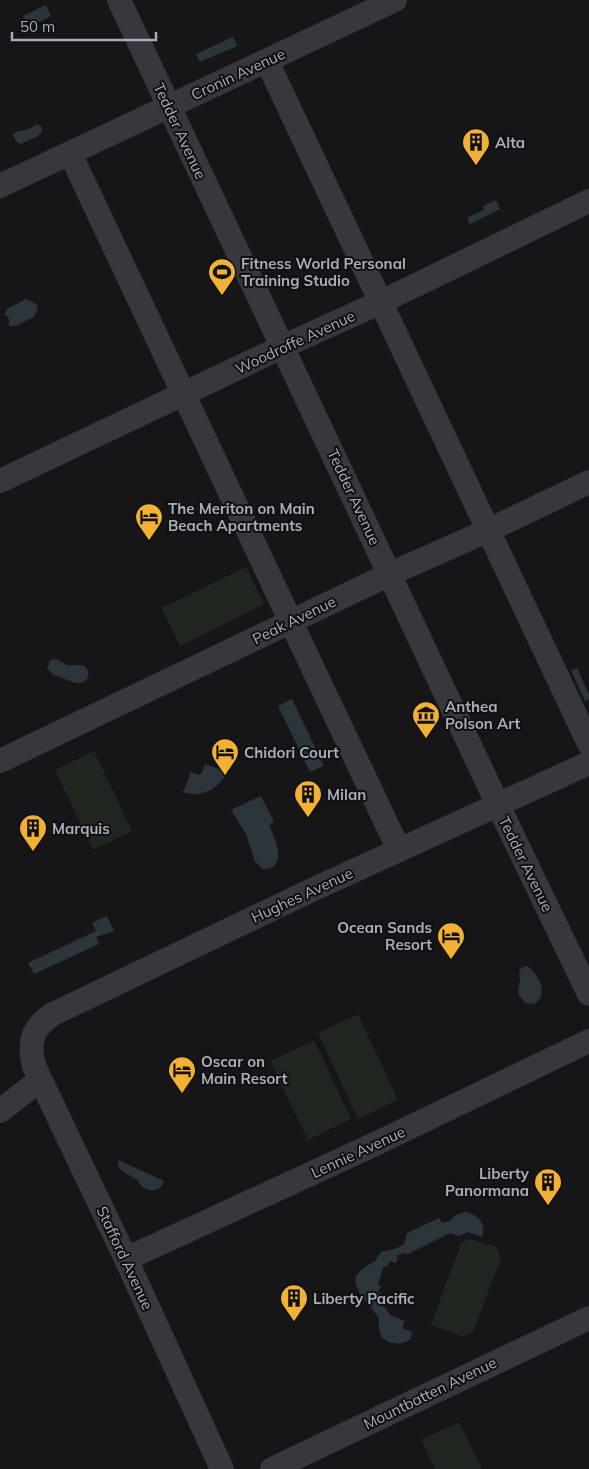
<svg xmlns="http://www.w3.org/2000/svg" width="589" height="1469" font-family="Mulish,sans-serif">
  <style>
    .green { fill: #1e261f }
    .water { fill: #2c353c }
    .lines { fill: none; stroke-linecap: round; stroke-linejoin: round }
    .minor { stroke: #37383d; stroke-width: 24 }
    .labels { text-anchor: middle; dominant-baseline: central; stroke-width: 4; stroke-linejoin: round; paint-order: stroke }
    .street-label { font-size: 15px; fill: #a8adb8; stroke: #111113 }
    .poi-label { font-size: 15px; font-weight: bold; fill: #a8adb8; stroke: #111113; text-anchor: start }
  </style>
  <rect width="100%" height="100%" fill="#161618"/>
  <!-- green -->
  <g class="green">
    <polygon points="246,567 264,604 180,646 161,608"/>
    <polygon points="94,751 132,831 93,850 55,770"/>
    <polygon points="358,1014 398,1100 358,1119 318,1033"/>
    <polygon points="314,1040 351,1119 308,1140 270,1061"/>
    <polygon points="470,1239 496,1247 501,1259 473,1332 464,1337 431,1325 461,1243"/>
    <polygon points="459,1422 482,1469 435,1469 421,1440"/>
  </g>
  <!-- water -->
  <g class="water">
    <polygon points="46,5 51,16 29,27 23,16"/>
    <polygon points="233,37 237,46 200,62 196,54"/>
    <polygon points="37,124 41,126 42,131 38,136 23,143 20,144 16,141 13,135 16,132 29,129"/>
    <polygon points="496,200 500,209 470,224 467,218 484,210 483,206"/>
    <path d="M26,299C29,301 35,302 38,306L34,317L15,326H10L8,324L10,321L7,316L4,315L7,309Z"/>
    <path d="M54,659C60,659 63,664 68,665C73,666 80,664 84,666C92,671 89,683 79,683C70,683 62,676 53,675L47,668L50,661Z"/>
    <polygon points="577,668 589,694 589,699 585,701 571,671"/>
    <polygon points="292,699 324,766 310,772 278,706"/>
    <path d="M205,764L227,772C218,790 202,798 183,792L191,772L198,775L202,773Z"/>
    <path d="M261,796L274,822L269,825C275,838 289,869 263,869L255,862L246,834L231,810Z"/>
    <polygon points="107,916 114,931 96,937 99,944 34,974 28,963 96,931 92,923"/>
    <path d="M527,966C539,974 550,995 534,1004L525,1003L518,994L520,979L519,971L521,968Z"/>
    <path d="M118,1160L164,1181C161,1191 149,1194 141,1185C138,1182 140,1182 136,1179C129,1174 116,1171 118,1160Z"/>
    <path d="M466,1212C478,1215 487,1224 482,1237L468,1232L459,1236L450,1233L408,1254L403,1253L398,1255L396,1263L390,1261L387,1267L384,1266L378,1284L381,1286L378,1293L384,1295L380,1303L383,1307L386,1309L390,1315L405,1321L402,1328L413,1332C412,1334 411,1337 410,1339C402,1347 383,1344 380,1333C378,1328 380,1322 378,1317C371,1304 353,1293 356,1276L362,1269L375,1261L381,1252L395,1249L404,1244L407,1233L439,1218L442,1223L450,1221L455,1215Z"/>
  </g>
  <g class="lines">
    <!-- minor -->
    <g class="minor">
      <polyline points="119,0 498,805 589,994"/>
      <polyline points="267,61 589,744"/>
      <polyline points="70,153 291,622 399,850"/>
      <polyline points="0,186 395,0"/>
      <polyline points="0,481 282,347 381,302 589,201"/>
      <polyline points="0,761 390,574 489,530 589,482"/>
      <polyline points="0,1111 40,1080"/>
      <polyline points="126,1259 371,1146 589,1041"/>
      <path d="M222,1469L126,1259L34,1066C28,1042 32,1028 53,1014L314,889L589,763"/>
      <polyline points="272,1469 589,1318"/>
    </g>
  </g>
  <!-- icons -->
  <defs>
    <g id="building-pin" transform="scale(1.4375)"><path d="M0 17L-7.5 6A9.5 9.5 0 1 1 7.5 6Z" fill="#f2b134" stroke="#111113"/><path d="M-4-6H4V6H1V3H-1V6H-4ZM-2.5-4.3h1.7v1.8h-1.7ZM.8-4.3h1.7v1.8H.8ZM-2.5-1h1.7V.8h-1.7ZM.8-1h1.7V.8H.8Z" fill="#111"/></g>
    <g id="stadium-pin" transform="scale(1.4375)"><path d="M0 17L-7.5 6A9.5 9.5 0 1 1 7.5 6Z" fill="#f2b134" stroke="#111113"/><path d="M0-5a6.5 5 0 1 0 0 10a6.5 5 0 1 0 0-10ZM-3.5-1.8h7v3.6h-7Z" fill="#111"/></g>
    <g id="hotel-pin" transform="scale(1.4375)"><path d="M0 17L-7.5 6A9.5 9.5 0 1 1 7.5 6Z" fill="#f2b134" stroke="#111113"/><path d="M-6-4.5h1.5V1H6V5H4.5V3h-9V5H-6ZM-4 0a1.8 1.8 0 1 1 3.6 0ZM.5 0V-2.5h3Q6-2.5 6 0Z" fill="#111"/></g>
    <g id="museum-pin" transform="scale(1.4375)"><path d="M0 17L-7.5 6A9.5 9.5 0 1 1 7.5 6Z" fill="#f2b134" stroke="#111113"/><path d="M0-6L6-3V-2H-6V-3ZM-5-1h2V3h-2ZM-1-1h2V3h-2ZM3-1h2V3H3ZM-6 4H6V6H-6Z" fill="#111"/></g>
  </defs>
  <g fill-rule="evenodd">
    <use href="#building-pin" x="476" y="142"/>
    <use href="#stadium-pin" x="222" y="272"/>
    <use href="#hotel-pin" x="149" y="517"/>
    <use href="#museum-pin" x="426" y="715"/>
    <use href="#hotel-pin" x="225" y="752"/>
    <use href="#building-pin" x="308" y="794"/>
    <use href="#building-pin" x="33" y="828"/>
    <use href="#hotel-pin" x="451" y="936"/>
    <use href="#hotel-pin" x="182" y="1070"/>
    <use href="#building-pin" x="548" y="1182"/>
    <use href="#building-pin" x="294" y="1298"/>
  </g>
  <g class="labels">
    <!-- street labels -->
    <g class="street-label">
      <text transform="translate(238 74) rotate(-25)">Cronin Avenue</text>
      <text transform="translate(180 131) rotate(65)">Tedder Avenue</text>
      <text transform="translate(295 342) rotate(-25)">Woodroffe Avenue</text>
      <text transform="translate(354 497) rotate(65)">Tedder Avenue</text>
      <text transform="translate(294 620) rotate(-26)">Peak Avenue</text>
      <text transform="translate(526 864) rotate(64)">Tedder Avenue</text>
      <text transform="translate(302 895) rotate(-25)">Hughes Avenue</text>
      <text transform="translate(358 1152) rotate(-25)">Lennie Avenue</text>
      <text transform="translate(125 1258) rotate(65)">Stafford Avenue</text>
      <text transform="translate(430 1393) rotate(-26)">Mountbatten Avenue</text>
    </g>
    <!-- poi labels -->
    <g class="poi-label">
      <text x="495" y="142">Alta</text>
      <text x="241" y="263">Fitness World Personal<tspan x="241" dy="17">Training Studio</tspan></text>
      <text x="168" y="508">The Meriton on Main<tspan x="168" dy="17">Beach Apartments</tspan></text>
      <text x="445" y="706">Anthea<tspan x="445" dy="17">Polson Art</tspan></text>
      <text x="244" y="752">Chidori Court</text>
      <text x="327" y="794">Milan</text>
      <text x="52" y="828">Marquis</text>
      <text x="432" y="927" text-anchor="end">Ocean Sands<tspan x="432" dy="17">Resort</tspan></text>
      <text x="201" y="1061">Oscar on<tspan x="201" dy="17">Main Resort</tspan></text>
      <text x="529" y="1173" text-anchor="end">Liberty<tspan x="529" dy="17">Panormana</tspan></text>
      <text x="313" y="1298">Liberty Pacific</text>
    </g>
  </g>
  <!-- scale -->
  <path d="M12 32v8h144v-8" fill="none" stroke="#a8adb8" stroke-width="2.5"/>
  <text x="20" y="32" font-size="15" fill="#a8adb8" stroke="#111113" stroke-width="4" paint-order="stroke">50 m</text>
</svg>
